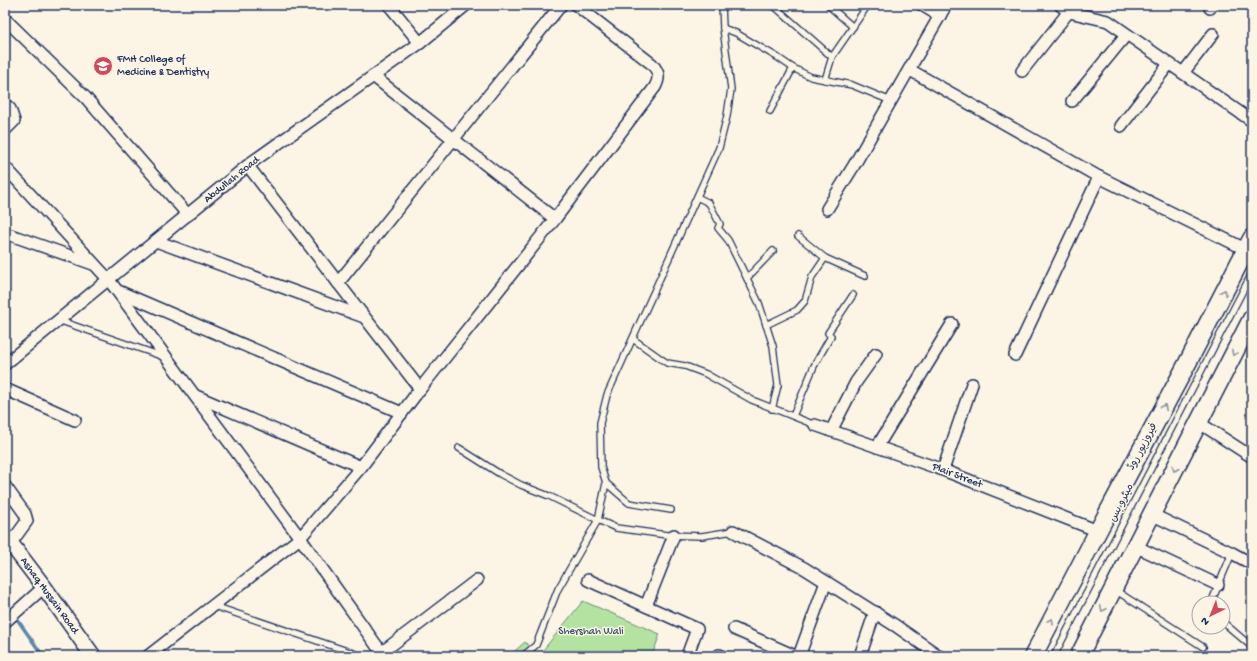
<svg xmlns="http://www.w3.org/2000/svg" width="1257" height="661" font-family="'Gochi Hand','Playpen Sans Arabic',sans-serif">
  <style>
    .green { fill: #b4e2a1; stroke: #688880 }
    .lines { fill: none; stroke-linecap: round; stroke-linejoin: round }
    .stream { stroke: #5a87ae; stroke-width: 3.5 }
    .service-casing { stroke: #1b2f5e; stroke-width: 8 }
    .minor-casing { stroke: #1b2f5e; stroke-width: 14 }
    .secondary-casing { stroke: #1b2f5e; stroke-width: 18 }
    .primary-casing { stroke: #1b2f5e; stroke-width: 20 }
    .service { stroke: #fcf5e5; stroke-width: 5.5 }
    .minor { stroke: #fcf5e5; stroke-width: 11 }
    .secondary { stroke: #fcf5e5; stroke-width: 15 }
    .primary { stroke: #fcf5e5; stroke-width: 17 }
    .oneway { stroke: #8c92a2 }
    .labels { text-anchor: middle; dominant-baseline: central; stroke-width: 3; stroke-linejoin: round; paint-order: stroke }
    .poi-label { font-size: 11px; fill: #1b2f5e; stroke: #fcf5e5; text-anchor: start }
    .street-label { font-size: 11px; fill: #1b2f5e; stroke: #fcf5e5 }
    .park-label { font-size: 11px; fill: #3a536b; stroke: #fcf5e5 }
  </style>
  <rect width="100%" height="100%" fill="#fcf5e5"/>
  <filter id="ink" filterUnits="userSpaceOnUse"><feTurbulence type="fractalNoise" baseFrequency=".025" numOctaves="2"/><feDisplacementMap in="SourceGraphic" scale="8" xChannelSelector="R" yChannelSelector="G"/><feConvolveMatrix kernelMatrix="1 2 1 2 8 2 1 2 1" color-interpolation-filters="sRGB"/></filter>
  <g filter="url(#ink)">
    <!-- green -->
    <polygon class="green" points="583,601 660,634 652,656 509,656 525,642 539,655"/>
    <g class="lines">
      <!-- stream -->
      <polyline class="stream" points="5,602 43,656"/>
      <!-- service casing -->
      <g class="service-casing">
        <g id="service">
          <polyline points="773,5 832,57"/>
          <polyline points="828,5 853,27"/>
          <polyline points="723,28 736,33 777,57 793,68 811,77 852,85 891,101"/>
          <polyline points="825,80 832,57 868,5"/>
          <polyline points="770,111 793,68"/>
          <polyline points="697,197 709,203 720,224 718,228 728,240 759,303 773,346 778,385 772,409"/>
          <polyline points="825,258 865,276"/>
          <polyline points="747,278 773,251"/>
          <polyline points="58,320 164,357"/>
          <polyline points="766,325 797,310 805,301 812,277 825,258 798,236"/>
          <polyline points="633,339 667,363 685,366 706,374 752,400 815,425"/>
          <polyline points="793,416 814,366 831,336 828,333 853,295"/>
          <polyline points="459,448 500,474 521,485 549,496 598,520 616,528 667,535 702,536 733,531"/>
          <polyline points="606,483 629,503 671,510"/>
          <polyline points="1115,590 1203,647"/>
          <polyline points="1211,603 1232,553"/>
          <polyline points="214,606 362,656"/>
          <polyline points="1223,622 1252,647"/>
          <polyline points="523,656 536,645 558,589 598,520 606,483 601,467 600,423 607,395 719,148 727,116 731,89 723,28 722,5"/>
          <polyline points="1054,656 1252,273"/>
        </g>
      </g>
      <!-- minor casing -->
      <g class="minor-casing">
        <g id="minor">
          <polyline points="389,5 420,43"/>
          <polyline points="922,5 940,16"/>
          <polyline points="1060,5 1069,12 1108,21 1252,121"/>
          <polyline points="1210,8 1211,5"/>
          <polyline points="5,19 86,98 188,215"/>
          <polyline points="910,70 1099,177 1245,249"/>
          <polyline points="1022,71 1074,5"/>
          <polyline points="1183,73 1213,34"/>
          <polyline points="373,76 555,219"/>
          <polyline points="1072,101 1126,35"/>
          <polyline points="5,104 10,109 14,121 5,130"/>
          <polyline points="1121,126 1169,64"/>
          <polyline points="248,166 420,389"/>
          <polyline points="5,167 109,280 303,542 384,656"/>
          <polyline points="827,209 853,167 946,5"/>
          <polyline points="5,233 93,264"/>
          <polyline points="156,241 364,317"/>
          <polyline points="338,283 561,5"/>
          <polyline points="118,291 402,413"/>
          <polyline points="1015,355 1099,177"/>
          <polyline points="5,364 252,162 420,43 466,5"/>
          <polyline points="5,389 75,420"/>
          <polyline points="196,396 361,467"/>
          <polyline points="1198,422 1252,457"/>
          <polyline points="815,425 943,470 1098,531"/>
          <polyline points="831,431 856,382 876,354"/>
          <polyline points="877,447 952,324"/>
          <polyline points="943,470 972,384"/>
          <polyline points="5,486 25,514 27,521 11,543"/>
          <polyline points="1151,514 1232,553 1252,564"/>
          <polyline points="733,531 804,568 896,626 939,656"/>
          <polyline points="1135,546 1218,585"/>
          <polyline points="588,580 697,629 687,656"/>
          <polyline points="646,606 674,535"/>
          <polyline points="5,622 44,587"/>
          <polyline points="734,629 795,656"/>
          <polyline points="381,653 477,580"/>
          <polyline points="719,655 722,656"/>
          <path d="M148,656L300,538L361,467L420,389L555,219L655,87C660,78 659,72 652,64L576,5"/>
          <polyline points="799,656 826,582"/>
          <polyline points="860,656 875,612"/>
        </g>
      </g>
      <!-- secondary casing -->
      <g class="secondary-casing">
        <polyline id="secondary" points="5,536 44,587 93,656"/>
      </g>
      <!-- primary casing -->
      <g class="primary-casing">
        <g id="primary">
          <polyline points="1033,656 1098,531 1188,362 1252,238"/>
          <polyline points="1079,656 1252,318"/>
        </g>
      </g>
      <!-- service -->
      <use href="#service" class="service"/>
      <!-- minor -->
      <use href="#minor" class="minor"/>
      <!-- secondary -->
      <use href="#secondary" class="secondary"/>
      <!-- primary -->
      <use href="#primary" class="primary"/>
    </g>
    <!-- one-way arrows -->
    <defs><path id="oneway-chevron" d="M-2-3.5L2.5 0L-2 3.5" fill="none" stroke-width="1.6" stroke-linecap="round" stroke-linejoin="round"/></defs>
    <g class="oneway">
      <use href="#oneway-chevron" transform="translate(1224 292) rotate(-63)"/>
      <use href="#oneway-chevron" transform="translate(1234 353) rotate(118)"/>
      <use href="#oneway-chevron" transform="translate(1164 407) rotate(-62)"/>
      <use href="#oneway-chevron" transform="translate(1175 469) rotate(117)"/>
      <use href="#oneway-chevron" transform="translate(1103 609) rotate(117)"/>
      <use href="#oneway-chevron" transform="translate(1051 621) rotate(-63)"/>
    </g>
  </g>
  <!-- icons -->
  <defs>
    <g id="university-disc" transform="scale(1)"><circle r="9.5" fill="#d1495b" stroke="#fcf5e5"/><path d="M0-5L7-2L0 1L-7-2ZM-4 1L0 2.5L4 1V4Q0 6-4 4Z" fill="#fff"/></g>
  </defs>
  <g fill-rule="evenodd">
    <use href="#university-disc" x="103" y="66"/>
  </g>
  <g class="labels">
    <!-- poi labels -->
    <g class="poi-label">
      <text x="117" y="60">FMH College of<tspan x="117" dy="13">Medicine &amp; Dentistry</tspan></text>
    </g>
    <!-- street labels -->
    <g class="street-label">
      <text transform="translate(232 180) rotate(-39)">Abdullah Road</text>
      <text transform="translate(1143 447) rotate(-62)">فیروزپور روڈ</text>
      <text transform="translate(957 476) rotate(21)">Plair Street</text>
      <text transform="translate(1122 503) rotate(-63)">میٹرو بس</text>
      <text transform="translate(49 596) rotate(54)">Ashaq Hussain Road</text>
    </g>
    <!-- park labels -->
    <g class="park-label">
      <text x="591" y="632">Shershah Wali</text>
    </g>
  </g>
  <!-- margin -->
  <rect width="1257" height="661" fill="none" stroke="#fcf5e5" stroke-width="20"/>
  <rect x="10" y="10" width="1237" height="641" fill="none" stroke="#1b2f5e" stroke-width="1.5" filter="url(#ink)"/>
  <!-- north arrow -->
  <g transform="translate(1211 615) rotate(223)"><circle r="19" fill="#fcf5e5" stroke="#a2a6af"/>
  <path d="M0-3L7 15L0 10L-7 15Z" fill="#d1495b"/>
  <text y="-6" font-size="11" font-weight="bold" text-anchor="middle" fill="#1b2f5e">N</text>
  </g>
</svg>
